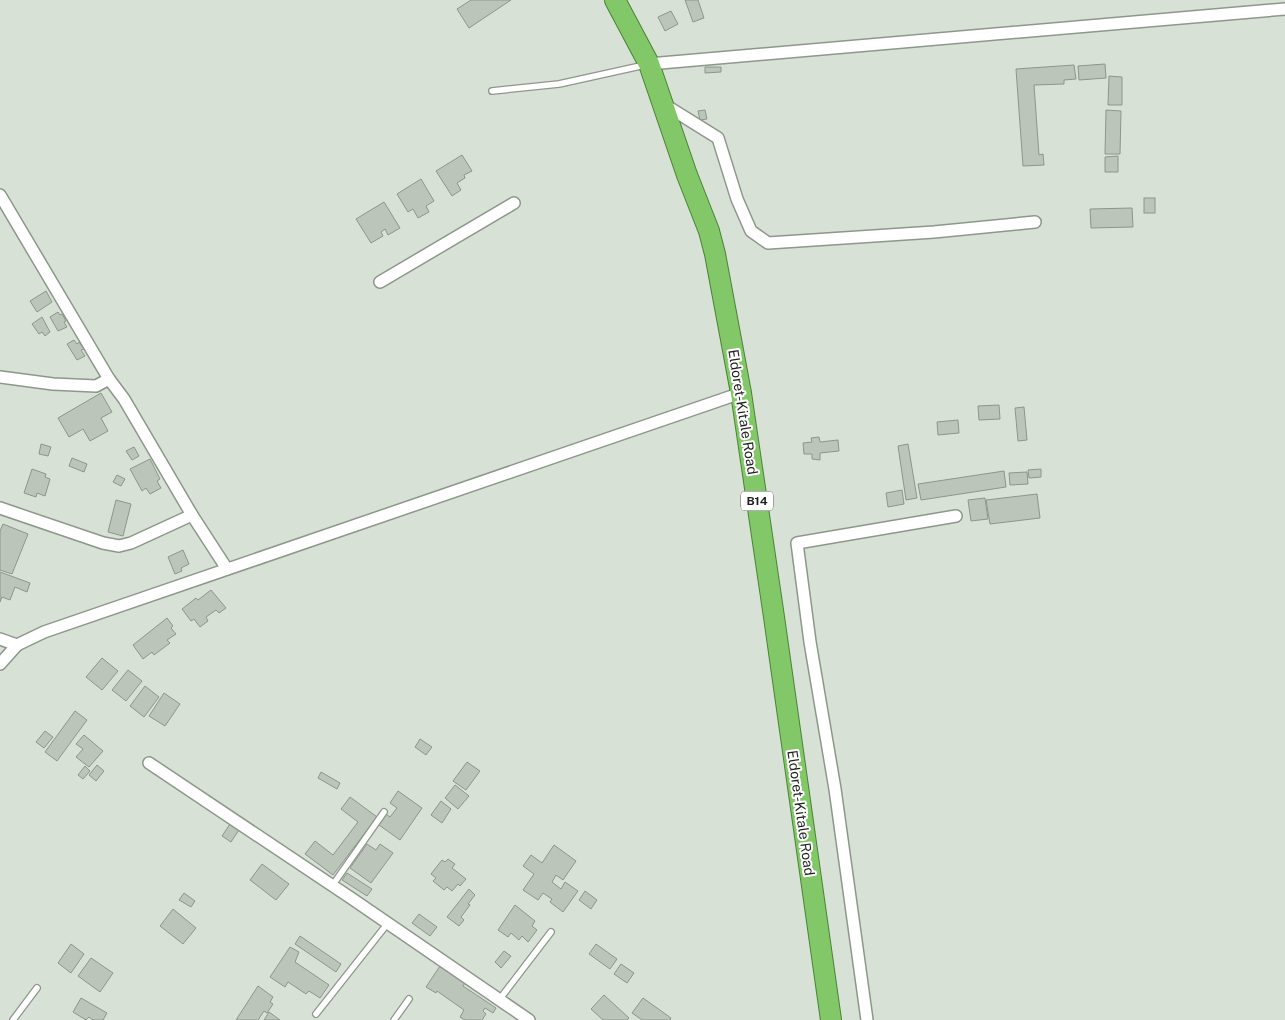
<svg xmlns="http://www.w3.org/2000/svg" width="1285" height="1020" font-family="'Public Sans',sans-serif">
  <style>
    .building { fill: #bcc5b9; stroke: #8d968b }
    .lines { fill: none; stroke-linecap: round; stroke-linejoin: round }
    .service-casing { stroke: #8e978c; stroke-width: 8 }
    .minor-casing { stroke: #8e978c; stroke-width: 14 }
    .trunk-casing { stroke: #4a8335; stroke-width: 22 }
    .service { stroke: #fff; stroke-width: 5.5 }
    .minor { stroke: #fff; stroke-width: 11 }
    .trunk { stroke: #82c768; stroke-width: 20 }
    .labels { text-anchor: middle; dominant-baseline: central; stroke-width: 4; stroke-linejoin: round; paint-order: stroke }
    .shield { fill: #fff; stroke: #616360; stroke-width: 1 }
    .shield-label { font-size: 12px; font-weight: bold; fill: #1d201c }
    .street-label { font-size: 14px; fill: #1d201c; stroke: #fff }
  </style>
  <rect width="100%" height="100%" fill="#d8e1d5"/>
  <!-- building -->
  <g class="building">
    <polygon points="471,0 511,0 469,28 457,9"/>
    <polygon points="685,0 698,0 704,18 693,22"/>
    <polygon points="671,11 678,24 665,31 658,17"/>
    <polygon points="1105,64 1106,78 1079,80 1078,66"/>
    <polygon points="1074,65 1076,79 1064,80 1064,84 1034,85 1039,155 1043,154 1044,165 1023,166 1016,69"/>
    <polygon points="705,67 721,67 721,72 705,73"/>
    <polygon points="1109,76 1122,77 1122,105 1108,105"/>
    <polygon points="705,110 707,119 700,120 698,111"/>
    <polygon points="1106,110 1121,111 1120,154 1105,154"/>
    <polygon points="462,155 472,171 464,175 465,178 457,183 461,190 452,196 436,171"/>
    <polygon points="1118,156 1118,172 1105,172 1105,157"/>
    <polygon points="421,179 434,201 426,206 429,212 418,218 413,209 408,212 397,194"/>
    <rect x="1144" y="198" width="11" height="15"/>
    <polygon points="384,202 400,228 388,235 385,229 381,232 383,236 371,243 356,219"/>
    <polygon points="1132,208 1133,227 1091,228 1090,209"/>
    <polygon points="46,291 52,302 37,312 30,301"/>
    <polygon points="58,312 60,315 62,314 66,321 64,322 67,327 58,331 50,317"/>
    <polygon points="42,317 50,332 45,336 42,332 39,334 32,324"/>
    <polygon points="74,340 77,344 79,342 84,349 81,350 85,356 77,360 67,344"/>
    <polygon points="101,393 112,412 101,418 108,431 90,441 83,429 69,437 58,418"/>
    <polygon points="999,405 1000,419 979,420 978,406"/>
    <polygon points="1024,407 1027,440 1018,441 1015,408"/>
    <polygon points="958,420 959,433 938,435 937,422"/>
    <polygon points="819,437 820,442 838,440 839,451 820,453 820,460 812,459 812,454 804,454 803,443 812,442 811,438"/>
    <polygon points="41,444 51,447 48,456 39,454"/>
    <polygon points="908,444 917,498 906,500 898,446"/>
    <polygon points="134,447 139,456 132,460 126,451"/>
    <polygon points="72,458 87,464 84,472 69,466"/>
    <polygon points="150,459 160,479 157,481 161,488 150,494 146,488 142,491 130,469"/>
    <polygon points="32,469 46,474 45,477 50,479 45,496 37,493 36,497 24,493"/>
    <polygon points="1041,469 1041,477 1029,478 1028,470"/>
    <polygon points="1004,471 1006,487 921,500 918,484"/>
    <polygon points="1027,472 1028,484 1010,485 1009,473"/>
    <polygon points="117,475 125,479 121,486 113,482"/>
    <polygon points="902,490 904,504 888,507 886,493"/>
    <polygon points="1037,494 1040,518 990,524 986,500"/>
    <polygon points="985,498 988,519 971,521 968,500"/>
    <polygon points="116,500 131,504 123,536 108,532"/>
    <polygon points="3,524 28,534 12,574 0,570 0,531"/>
    <polygon points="183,550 189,564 181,568 182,571 175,574 168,557"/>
    <polygon points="0,572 30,583 27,592 15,587 10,600 2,597 0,602"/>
    <polygon points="211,590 226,608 219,613 216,610 206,617 208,621 200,627 194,619 191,621 182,609 196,598 198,600"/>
    <polygon points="167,618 173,626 171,628 176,634 167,640 170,643 154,655 152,652 143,659 133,645"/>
    <polygon points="102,658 118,671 102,690 86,677"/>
    <polygon points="128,670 142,681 126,701 112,690"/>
    <polygon points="145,686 159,697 144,717 130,706"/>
    <polygon points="164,693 180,704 165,726 149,716"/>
    <polygon points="75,711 87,720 57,761 45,752"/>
    <polygon points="45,731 53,737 44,748 36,742"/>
    <polygon points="84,735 103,751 89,767 76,757 83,749 76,744"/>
    <polygon points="420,739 432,747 426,755 415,747"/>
    <polygon points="467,762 480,771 466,790 453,781"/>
    <polygon points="97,765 104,771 96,781 89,775"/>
    <polygon points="85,766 90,771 83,779 78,775"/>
    <polygon points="321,772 340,783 337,789 318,778"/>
    <polygon points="455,785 469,796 458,809 445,798"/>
    <polygon points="398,791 422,808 400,840 379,825 386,814 390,817 397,808 390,803"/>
    <polygon points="350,797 377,817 333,875 305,854 315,841 333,855 358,822 341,809"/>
    <polygon points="441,801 451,809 442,823 431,815"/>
    <polygon points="230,824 239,830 231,842 222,836"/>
    <polygon points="367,844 376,850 380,844 393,853 371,883 350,868"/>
    <polygon points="554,845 576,861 563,880 556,875 552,882 561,889 565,882 578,891 563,912 550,902 552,899 543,893 538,900 523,890 534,874 523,866 531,855 542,863"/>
    <polygon points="448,859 455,864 452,868 466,879 460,886 458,884 452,891 447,887 444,890 433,881 436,878 431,874 442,860 445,862"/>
    <polygon points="262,864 289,884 276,900 250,880"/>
    <polygon points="347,873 372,889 367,896 342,880"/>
    <polygon points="469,889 475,895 468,904 470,905 461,917 464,920 459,926 447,917"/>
    <polygon points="585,891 597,900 591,909 579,900"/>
    <polygon points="184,893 195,901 191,907 179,900"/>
    <polygon points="515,905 535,921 532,926 537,930 528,942 522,936 519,940 511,933 508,937 498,930"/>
    <polygon points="173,909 196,928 183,944 160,926"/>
    <polygon points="419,914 437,927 430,936 412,923"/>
    <polygon points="300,936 341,964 336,972 295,944"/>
    <polygon points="71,944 84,954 71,973 58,963"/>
    <polygon points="596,944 617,959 610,969 589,954"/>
    <polygon points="290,947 299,952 295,962 329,985 320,998 309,991 306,994 288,982 285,987 270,977"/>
    <polygon points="504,951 511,956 501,968 495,962"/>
    <polygon points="91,958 113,973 100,992 78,976"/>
    <polygon points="621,964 634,973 627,983 614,974"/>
    <polygon points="440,966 465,983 463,986 496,1008 493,1013 485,1008 483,1011 486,1014 482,1020 465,1020 460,1017 464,1010 437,991 436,993 426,987"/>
    <polygon points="258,986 273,997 270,1002 273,1004 267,1013 264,1011 258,1020 236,1020"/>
    <polygon points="604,995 629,1018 627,1020 603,1020 591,1009"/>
    <polygon points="81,998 107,1013 103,1020 93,1020 89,1017 86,1020 73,1012"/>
    <polygon points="643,998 671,1018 670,1020 642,1020 632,1013"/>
    <polygon points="269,1012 280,1020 264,1020"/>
  </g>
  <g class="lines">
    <!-- service casing -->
    <g class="service-casing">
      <g id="service">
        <polyline points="492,91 559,84 645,65"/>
        <polyline points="332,886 384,812"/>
        <polyline points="499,1000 551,932"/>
        <polyline points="316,1014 388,923"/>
        <polyline points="13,1020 37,988"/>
        <polyline points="394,1020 409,999"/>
      </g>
    </g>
    <!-- minor casing -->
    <g class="minor-casing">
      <g id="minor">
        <polyline points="649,64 1285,9"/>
        <polyline points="665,105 718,138 737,199 751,231 768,243 934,232 1035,222"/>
        <polyline points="0,195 109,379"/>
        <polyline points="380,282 514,203"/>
        <polyline points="0,377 53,384 96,386 109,379 124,399 192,515 227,569"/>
        <polyline points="0,508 103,543 119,546 131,543 192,515"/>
        <polyline points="0,639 17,645"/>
        <polyline points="0,664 17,645 44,632 741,393"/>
        <polyline points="149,763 351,898 529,1020"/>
        <polyline points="867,1020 835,789 810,642 797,543 956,516"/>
      </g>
    </g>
    <!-- trunk casing -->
    <g class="trunk-casing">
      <polyline id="trunk" points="615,0 649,64 687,175 709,231 715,254 741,393 774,617 831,1020"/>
    </g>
    <!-- service -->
    <use href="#service" class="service"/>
    <!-- minor -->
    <use href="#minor" class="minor"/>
    <!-- trunk -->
    <use href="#trunk" class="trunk"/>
  </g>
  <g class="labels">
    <!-- shield labels -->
    <rect class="shield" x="741" y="491.5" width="32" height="19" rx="4"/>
    <g class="shield-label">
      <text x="757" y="501">B14</text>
    </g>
    <!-- street labels -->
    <g class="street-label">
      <text transform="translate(743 412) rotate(81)">Eldoret-Kitale Road</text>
      <text transform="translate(801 813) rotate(82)">Eldoret-Kitale Road</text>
    </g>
  </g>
</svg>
